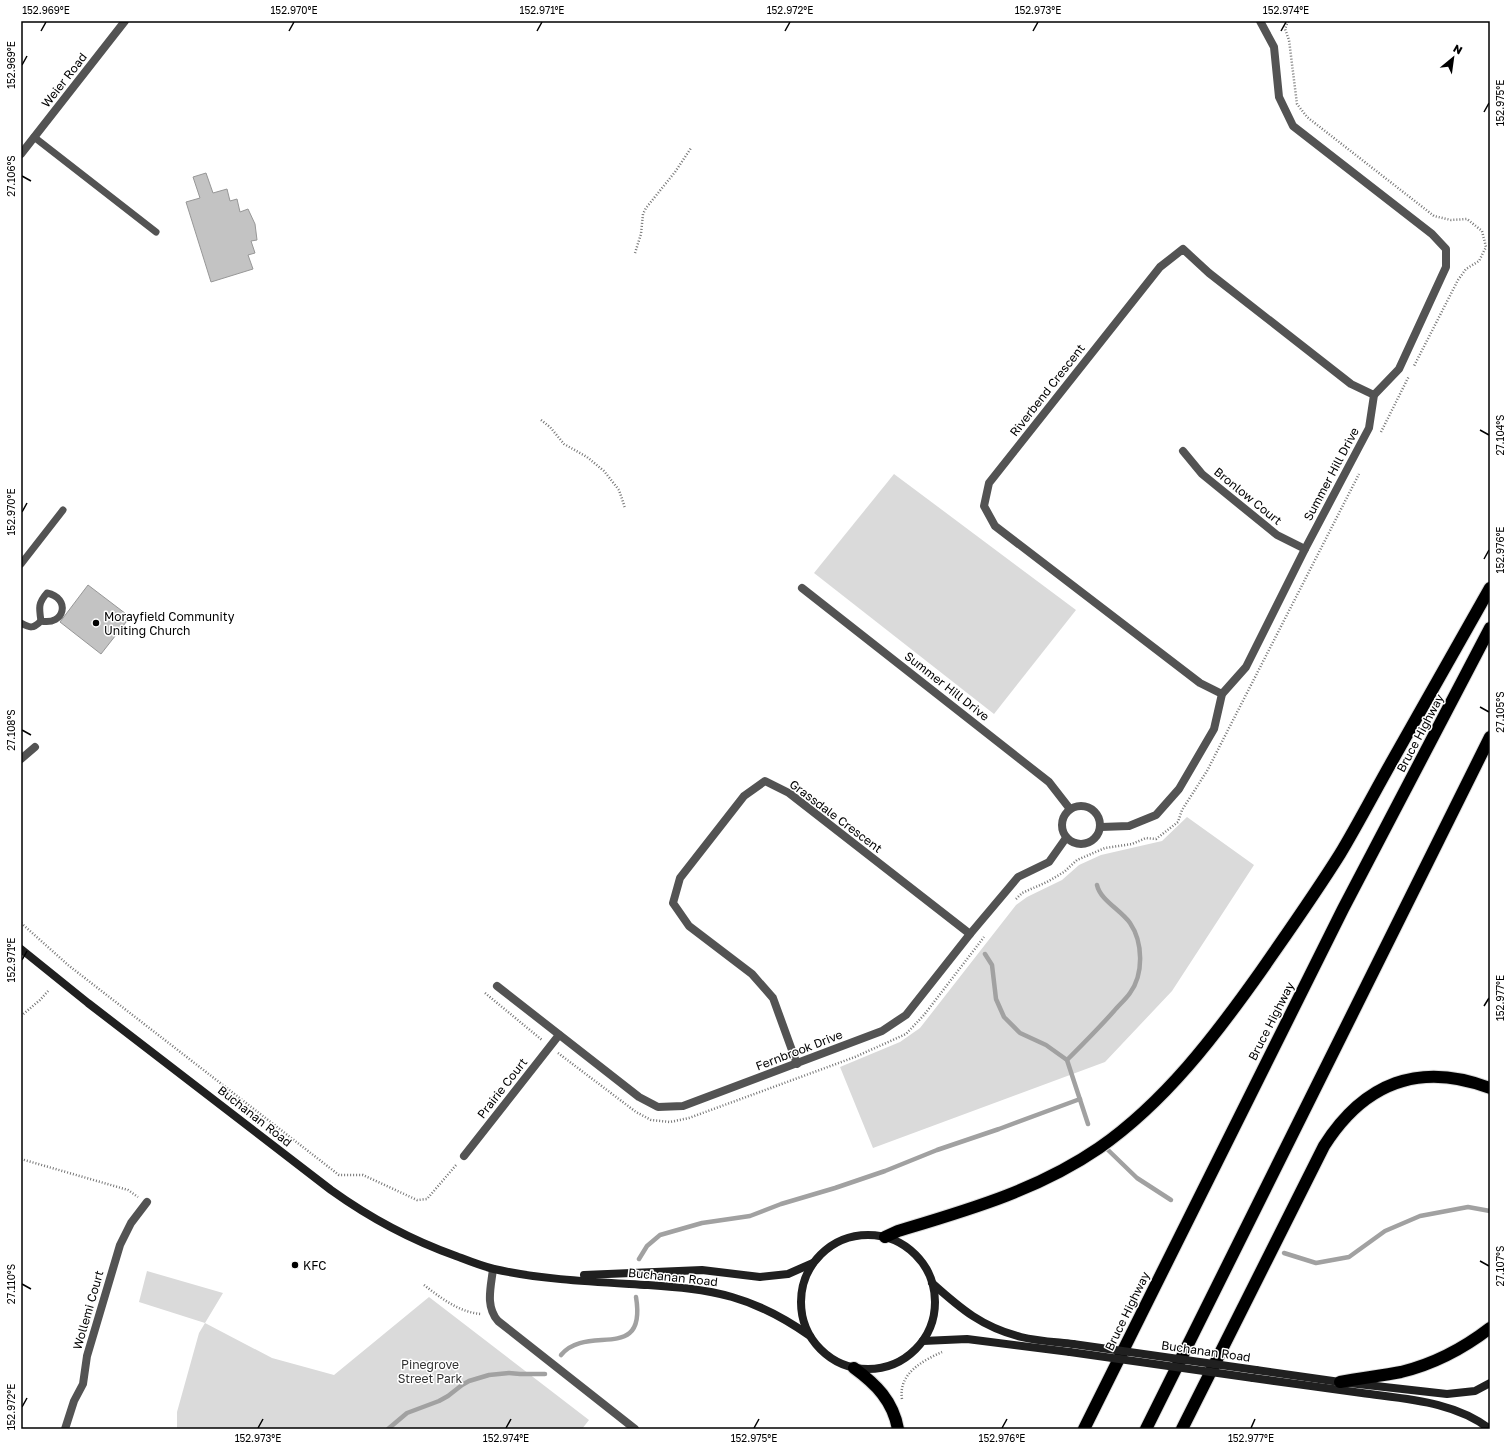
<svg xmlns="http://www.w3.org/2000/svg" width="1511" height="1450" font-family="'Golos Text',sans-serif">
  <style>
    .green { fill: #dadada }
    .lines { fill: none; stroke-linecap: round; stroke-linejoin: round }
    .stream { stroke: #a1a1a1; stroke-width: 4.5 }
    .building { fill: #c3c3c3; stroke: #979797 }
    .motorway-casing { stroke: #dbdbdb; stroke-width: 14 }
    .path { stroke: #757575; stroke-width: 2.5; stroke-dasharray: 1 2; stroke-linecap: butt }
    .service { stroke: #535353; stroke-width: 7 }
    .minor { stroke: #535353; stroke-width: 8 }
    .tertiary { stroke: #535353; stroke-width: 8 }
    .secondary { stroke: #202020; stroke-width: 8 }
    .motorway { stroke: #000; stroke-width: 12 }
    .secondary-bridge { stroke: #202020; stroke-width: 8 }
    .ticks { fill: none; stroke: #000; stroke-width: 1.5 }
    .poi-dot { fill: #000; stroke: #fff; stroke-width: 1.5 }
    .labels { text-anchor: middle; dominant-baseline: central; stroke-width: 3; stroke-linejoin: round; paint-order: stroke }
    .street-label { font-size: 12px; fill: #000; stroke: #fff }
    .poi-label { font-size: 12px; fill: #000; stroke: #fff; text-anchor: start }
    .park-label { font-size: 12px; fill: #313131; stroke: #fff }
    .neatline { fill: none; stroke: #000; stroke-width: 1.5 }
    .ticks-label { font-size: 10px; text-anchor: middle; fill: #000 }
  </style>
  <rect width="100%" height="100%" fill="#fff"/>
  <!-- green -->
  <g class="green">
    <polygon points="894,474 1076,610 994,714 814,573"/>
    <polygon points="1187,817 1254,865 1172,991 1105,1062 873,1148 840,1067 900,1042 920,1028 1016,905 1027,897 1062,880 1079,865 1101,855 1162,841"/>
    <polygon points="147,1271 223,1293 205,1323 272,1358 334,1375 429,1297 589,1420 582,1429 177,1429 177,1412 199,1333 205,1323 139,1302"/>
  </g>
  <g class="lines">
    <!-- stream -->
    <g class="stream">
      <polyline points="985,954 992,965 996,999 1004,1017 1020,1033 1046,1045 1067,1060 1088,1124"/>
      <path d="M1067,1060C1083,1044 1099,1028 1114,1011C1119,1005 1126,999 1130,993C1144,974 1143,942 1130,923C1121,910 1100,900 1097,885"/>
      <polyline points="1107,1149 1137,1178 1171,1200"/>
      <polyline points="1284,1253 1316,1263 1349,1257 1385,1231 1420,1216 1468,1207 1490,1211"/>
      <polyline points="639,1259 647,1246 660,1235 702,1223 750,1216 781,1204 835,1188 885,1171 937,1150 999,1129 1080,1099"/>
      <path d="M561,1355C587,1323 647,1364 636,1297"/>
      <polyline points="388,1429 407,1413 439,1401 448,1396 462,1385 469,1381 489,1375 509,1373 520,1374 545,1374"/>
    </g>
  </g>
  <!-- building -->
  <g class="building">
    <polygon points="206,173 213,193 227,189 230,201 237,199 240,212 248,209 255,224 257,240 251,241 255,253 248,255 253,269 211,282 186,202 200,198 193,177"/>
    <polygon points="88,585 130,617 101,654 60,622"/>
  </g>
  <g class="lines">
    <!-- motorway casing -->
    <g class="motorway-casing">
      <g id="motorway">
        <path d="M885,1237L898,1231C968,1210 1038,1190 1099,1148C1165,1102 1215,1036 1261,971C1288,932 1315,894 1340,854C1358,824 1374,793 1391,763C1424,704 1457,646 1490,588"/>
        <path d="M854,1368C876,1384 893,1401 898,1429"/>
        <path d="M1340,1382C1360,1378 1381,1376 1401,1372C1434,1364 1464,1348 1490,1328"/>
        <polyline points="1084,1429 1343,909 1490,628"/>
        <polyline points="1146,1429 1490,737"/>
        <path d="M1182,1429L1324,1146C1364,1083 1419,1061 1490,1088"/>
      </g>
    </g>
    <!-- path -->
    <g class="path">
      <polyline points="1288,21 1285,29 1289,40 1297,104 1307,117 1434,216 1451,220 1467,219 1482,231 1486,247 1479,261 1466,269 1458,280 1414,366"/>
      <polyline points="635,253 641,234 643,214 646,208 675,172 691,148"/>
      <polyline points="541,420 550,427 564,444 587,457 604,471 619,490 625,508"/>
      <polyline points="1381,432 1409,376"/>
      <polyline points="1016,899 1022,893 1047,882 1064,872 1077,860 1105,848 1132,844 1146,838 1156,839 1178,822 1182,810 1207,771 1359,474"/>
      <polyline points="21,923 68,965 339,1175 363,1175 417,1200 427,1199 457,1164"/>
      <polyline points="485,993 542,1040"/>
      <polyline points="21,1016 40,1000 49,990"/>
      <polyline points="558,1053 636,1112 651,1120 670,1122 689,1118 855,1057 906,1034 924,1015 984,937"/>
      <polyline points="21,1159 128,1190 138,1197"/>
      <path d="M424,1285C441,1298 460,1313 482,1314"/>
      <path d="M902,1399C898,1374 922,1361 942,1352"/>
    </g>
    <!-- service -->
    <g class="service">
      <polyline points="34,137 156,232"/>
      <polyline points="21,564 63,510"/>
      <path d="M47,593C71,598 65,626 41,621C39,608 38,603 47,593Z"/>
      <path d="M21,623C30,628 33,629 41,621"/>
    </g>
    <!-- minor -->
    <g class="minor">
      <polyline points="1183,451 1202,474 1277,535 1305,549"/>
      <polyline points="802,588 1049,782 1070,809"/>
      <polyline points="1222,694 1200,683 995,526 984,506 989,483 1160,267 1183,249 1209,273 1351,384 1374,395"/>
      <polyline points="21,759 35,747"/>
      <circle cx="1081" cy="825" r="19"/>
      <polyline points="1101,827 1129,826 1156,815 1179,789 1214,729 1222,694 1246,667 1305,549 1369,428 1374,395 1399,369 1446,267 1446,249 1432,234 1293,126 1279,97 1274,47 1260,21"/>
      <polyline points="497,986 639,1097 658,1107 683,1106 882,1031 906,1015 970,934 1018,877 1049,862 1066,838"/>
      <polyline points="797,1064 773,998 752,974 689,926 673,903 680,878 744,796 765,781 789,793 970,934"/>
      <polyline points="464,1156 559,1035"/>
      <path d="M493,1269C491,1287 485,1306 498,1321L635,1429"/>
      <polyline points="65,1429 74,1401 83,1384 87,1356 120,1245 131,1223 147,1202"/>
    </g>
    <!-- tertiary -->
    <polyline class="tertiary" points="21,154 125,21"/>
    <!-- secondary -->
    <g class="secondary">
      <path d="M21,949L88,1003L331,1190C370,1218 411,1240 456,1256C469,1261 481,1266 494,1269C542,1280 598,1282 648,1285C676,1287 704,1289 732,1297C760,1305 786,1319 810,1336"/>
      <circle cx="868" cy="1302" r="67"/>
      <polyline points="584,1275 702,1270 760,1277 788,1274 813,1263"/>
      <path d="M932,1283C961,1309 982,1327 1021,1337C1038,1341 1056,1342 1073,1344"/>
      <polyline points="923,1341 967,1339 1070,1352"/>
      <polyline points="1256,1370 1340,1382 1447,1394 1475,1391 1490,1383"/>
      <path d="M1253,1378C1289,1383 1326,1388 1362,1393C1405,1399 1454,1401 1490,1429"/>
    </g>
    <!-- motorway -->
    <use href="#motorway" class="motorway"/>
    <!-- secondary-bridge -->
    <g class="secondary-bridge">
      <polyline points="1073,1344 1256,1370"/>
      <polyline points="1070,1352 1253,1378"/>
    </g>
  </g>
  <!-- ticks -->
  <path class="ticks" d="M41,31L46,22M289,31L294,22M537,31L542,22M785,31L790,22M1033,31L1038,22M1281,31L1286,22M22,65L27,56M1484,112L1489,103M22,176L31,181M1480,430L1489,435M22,512L27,503M1484,559L1489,550M1480,707L1489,712M22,730L31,735M22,960L27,951M1484,1006L1489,998M1480,1261L1489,1266M22,1284L31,1289M22,1407L27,1398M258,1428L263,1419M506,1428L511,1419M754,1428L759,1419M1002,1428L1007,1419M1251,1428L1255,1419"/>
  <!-- markers -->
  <g class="poi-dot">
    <circle cx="96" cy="623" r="4"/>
    <circle cx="295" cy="1265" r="4"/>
  </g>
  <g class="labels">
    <!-- street labels -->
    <g class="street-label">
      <text transform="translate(64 80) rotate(-52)">Weier Road</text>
      <text transform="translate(1047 390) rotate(-52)">Riverbend Crescent</text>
      <text transform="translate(1331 474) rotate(-62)">Summer Hill Drive</text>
      <text transform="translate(1248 496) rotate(39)">Bronlow Court</text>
      <text transform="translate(947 686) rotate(38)">Summer Hill Drive</text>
      <text transform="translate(1420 733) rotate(-62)">Bruce Highway</text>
      <text transform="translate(836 816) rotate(37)">Grassdale Crescent</text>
      <text transform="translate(1271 1021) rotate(-63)">Bruce Highway</text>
      <text transform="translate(799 1050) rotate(-21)">Fernbrook Drive</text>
      <text transform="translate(502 1088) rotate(-52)">Prairie Court</text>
      <text transform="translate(255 1116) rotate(38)">Buchanan Road</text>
      <text transform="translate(673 1277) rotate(6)">Buchanan Road</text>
      <text transform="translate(88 1310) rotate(-74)">Wollemi Court</text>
      <text transform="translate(1127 1311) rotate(-64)">Bruce Highway</text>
      <text transform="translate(1206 1351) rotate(8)">Buchanan Road</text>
    </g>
    <!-- poi labels -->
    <g class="poi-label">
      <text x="104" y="616">Morayfield Community<tspan x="104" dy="14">Uniting Church</tspan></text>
      <text x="303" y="1265">KFC</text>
    </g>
    <!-- park labels -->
    <g class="park-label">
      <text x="430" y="1364">Pinegrove<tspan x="430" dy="14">Street Park</tspan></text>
    </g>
  </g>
  <!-- border -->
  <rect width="1511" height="1450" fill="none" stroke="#ffffff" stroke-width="44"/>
  <!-- north arrow -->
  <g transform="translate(1453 58) rotate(29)" stroke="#ffffff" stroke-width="3" paint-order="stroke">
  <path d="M0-3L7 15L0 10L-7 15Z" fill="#000000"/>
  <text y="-6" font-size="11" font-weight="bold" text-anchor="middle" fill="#000000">N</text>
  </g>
  <rect x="22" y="22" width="1467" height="1406" class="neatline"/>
  <g class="ticks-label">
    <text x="46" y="14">152.969°E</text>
    <text x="294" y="14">152.970°E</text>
    <text x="542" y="14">152.971°E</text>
    <text x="790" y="14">152.972°E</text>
    <text x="1038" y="14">152.973°E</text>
    <text x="1286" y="14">152.974°E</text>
    <text transform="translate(11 65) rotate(-90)" y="4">152.969°E</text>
    <text transform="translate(1500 103) rotate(-90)" y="4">152.975°E</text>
    <text transform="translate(11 176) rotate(-90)" y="4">27.106°S</text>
    <text transform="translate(1500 435) rotate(-90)" y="4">27.104°S</text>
    <text transform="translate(11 512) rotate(-90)" y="4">152.970°E</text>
    <text transform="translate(1500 550) rotate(-90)" y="4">152.976°E</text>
    <text transform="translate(1500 712) rotate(-90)" y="4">27.105°S</text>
    <text transform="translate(11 730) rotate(-90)" y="4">27.108°S</text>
    <text transform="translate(11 960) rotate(-90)" y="4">152.971°E</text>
    <text transform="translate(1500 998) rotate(-90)" y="4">152.977°E</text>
    <text transform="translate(1500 1266) rotate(-90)" y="4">27.107°S</text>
    <text transform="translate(11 1284) rotate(-90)" y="4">27.110°S</text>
    <text transform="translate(11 1407) rotate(-90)" y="4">152.972°E</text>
    <text x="258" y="1442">152.973°E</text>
    <text x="506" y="1442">152.974°E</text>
    <text x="754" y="1442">152.975°E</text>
    <text x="1002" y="1442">152.976°E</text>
    <text x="1251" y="1442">152.977°E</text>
  </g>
</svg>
